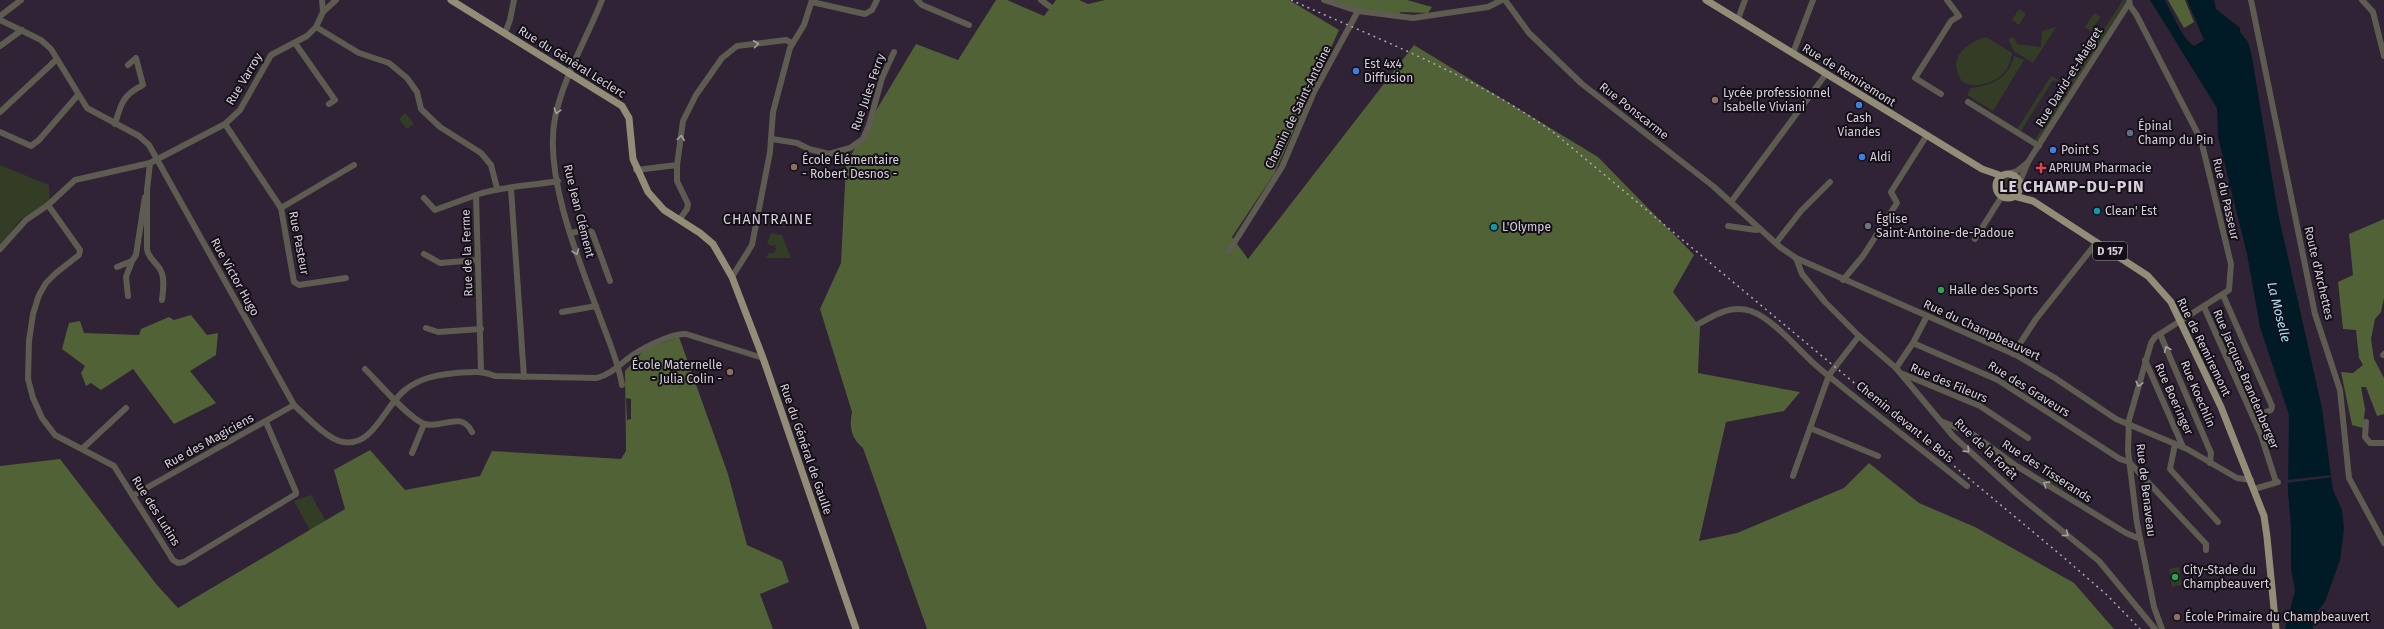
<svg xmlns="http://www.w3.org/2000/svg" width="2384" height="629" font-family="'Fira Sans',sans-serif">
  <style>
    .green { fill: #333d25 }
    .forest { fill: #516237; fill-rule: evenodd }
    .water { fill: #001b25 }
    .pier { fill: #2f2335 }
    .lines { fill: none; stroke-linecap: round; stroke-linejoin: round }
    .minor { stroke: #5e5b50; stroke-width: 6 }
    .major { stroke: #938c77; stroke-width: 7 }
    .rail { stroke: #afa7b4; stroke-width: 1.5; stroke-dasharray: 2 4; stroke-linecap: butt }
    .oneway { stroke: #a7a1a4 }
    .shop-dot { fill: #3f7fe0; stroke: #140f17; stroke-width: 1.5 }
    .education-dot { fill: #8d6e63; stroke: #140f17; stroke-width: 1.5 }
    .service-dot { fill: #5c6f8a; stroke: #140f17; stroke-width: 1.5 }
    .health-dot { fill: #e0444e; stroke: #140f17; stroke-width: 1.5 }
    .culture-dot { fill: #0f9aa8; stroke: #140f17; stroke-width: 1.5 }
    .worship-dot { fill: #6b7280; stroke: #140f17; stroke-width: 1.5 }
    .leisure-dot { fill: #2e9e5b; stroke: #140f17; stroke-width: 1.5 }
    .labels { text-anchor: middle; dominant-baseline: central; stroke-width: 4; stroke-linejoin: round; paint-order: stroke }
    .shield { fill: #140f17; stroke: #9c96a1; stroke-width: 1 }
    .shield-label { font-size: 11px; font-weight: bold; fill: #d7d0dc }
    .street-label { font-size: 12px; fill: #d7d0dc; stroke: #140f17 }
    .poi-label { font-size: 12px; fill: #d7d0dc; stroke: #140f17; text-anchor: start }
    .water-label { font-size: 13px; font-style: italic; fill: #9fe3fe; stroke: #140f17 }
    .quarter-label { font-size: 14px; letter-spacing: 1px; fill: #d7d0dc; stroke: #140f17 }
    .district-label { font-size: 16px; font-weight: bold; letter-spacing: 1px; fill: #d7d0dc; stroke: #140f17 }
  </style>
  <rect width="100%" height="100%" fill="#2f2335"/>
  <!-- green -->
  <g class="green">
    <polygon points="2123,0 2125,0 2125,3 2098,47 2094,45"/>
    <polygon points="2019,9 2026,14 2019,25 2012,20"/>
    <polygon points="2094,13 2100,17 2091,31 2085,27"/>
    <polygon points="2056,27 2033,63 2014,51 2008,39 2014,37 2017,44 2041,47 2042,31"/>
    <path d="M1986,37L2012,53C2011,59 2010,65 2006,70C1998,82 1975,91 1962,81C1960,79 1959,76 1958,73C1950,54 1971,41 1986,37Z"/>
    <polygon points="2092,49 2095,51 2068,95 2064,93"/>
    <path d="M2014,56L2024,60L1993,111L1967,95L1971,88C1991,86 2009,78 2014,56Z"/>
    <polygon points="2051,76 2058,80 2056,82 2053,80 2021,131 2017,129"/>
    <polygon points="2063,95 2066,97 2038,142 2035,140"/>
    <polygon points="405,113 414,124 407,129 399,119"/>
    <polygon points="0,165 49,185 50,201 21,219 0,245"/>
    <circle cx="2007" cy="185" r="7"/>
    <polygon points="771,233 782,235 791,258 766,258 769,253 774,253 776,249 775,245 771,246 767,243"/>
    <polygon points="2054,471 2068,479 2062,490 2048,481"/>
    <polygon points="311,495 327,523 311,532 294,501"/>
    <polygon points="2179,567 2182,585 2172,587 2169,569"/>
  </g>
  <!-- forest -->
  <g class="forest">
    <path d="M996,0H1007L1044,16L1056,0H1079L1088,4L1105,0H1289L1339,30L1274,174L1232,237L1248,259L1414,45L1598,157L1694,255L1673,292L1700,327L1698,373L1800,392L1784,411L1726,422L1699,541L1737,533L1844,488L1869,463L1919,503L1975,527L2074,583L2114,629H927L863,448C851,439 849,426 852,412L820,309L841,263L846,165L865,129L916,44L958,60Z"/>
    <polygon points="1329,0 1407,0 1432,7 1428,13 1401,12 1397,15 1362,10"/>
    <polygon points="2168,0 2185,0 2194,22 2184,28"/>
    <polygon points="2384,219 2384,298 2381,312 2375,319 2371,339 2374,359 2384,378 2384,414 2377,416 2366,387 2361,387 2365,409 2363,428 2352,425 2341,372 2353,373 2363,365 2359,358 2356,330 2343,329 2338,282 2353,275 2349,234"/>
    <polygon points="191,315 207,335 218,333 216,355 190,371 216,403 174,424 133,369 101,390 91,383 86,386 81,373 85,366 62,349 69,323 80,321 84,333 139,335 141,329 169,317 174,320"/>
    <path d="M679,337L728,474L747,545L782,561L789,582L760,594L773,629H0V466L60,459L157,585L178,608L345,509L334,470L370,450L405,490L480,476L492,451L621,459L626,451L625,371L645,349ZM626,398L631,399V419L627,420Z"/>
  </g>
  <!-- water -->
  <path class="water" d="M2150,0H2165C2171,11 2184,41 2194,46L2204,40L2187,0H2214L2216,9L2240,28V32L2248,42L2252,57L2278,213L2322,408L2333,490L2342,510L2344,529L2340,560L2325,602L2312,618L2313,629H2285L2295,591L2291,568V526L2288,492L2289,415L2260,327L2247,254L2218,137L2217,108Z"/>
  <!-- pier -->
  <polygon class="pier" points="2333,475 2333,477 2286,483 2286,480"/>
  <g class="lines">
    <!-- minor -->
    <g class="minor">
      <path d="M602,0C587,38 563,78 555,118C543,178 582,268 603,325C610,344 619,365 622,385"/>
      <polyline points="917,0 922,5 969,25"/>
      <polyline points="1041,0 1049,6"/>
      <polyline points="1324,0 1358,11 1413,18 1488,7 1502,0"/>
      <polyline points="1505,0 1529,33 1582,84 1713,186 1780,247 1796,258 2016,355 2055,378 2116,419 2187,449 2237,478 2251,480"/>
      <polyline points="2129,0 2130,6 2136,14 2201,140 2231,264 2229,290 2155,337 2151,343 2129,420 2128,451 2137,523 2154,607 2162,629"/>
      <polyline points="2251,0 2315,314 2340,390 2349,478 2384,543"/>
      <polyline points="2362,0 2373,12 2384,56"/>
      <polyline points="812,2 865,14 872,10 877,0"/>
      <polyline points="323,12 336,0"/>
      <polyline points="0,16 21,0"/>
      <polyline points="1738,19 1745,0"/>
      <path d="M0,20L41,40L51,49L87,108L139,136L149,145L294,405C305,415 328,440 343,442C374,447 384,406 405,390C420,378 436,375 456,373C471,372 481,370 495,376L597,378C610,374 616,368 626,360C638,350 671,333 686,334L763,358"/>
      <polyline points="316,27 359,53 389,63 407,78 417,92 421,109 440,127 481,153 491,165 497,188"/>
      <polyline points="505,33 510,20 514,0"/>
      <polyline points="295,43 335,100 329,104"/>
      <polyline points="0,46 22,30"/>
      <polyline points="1793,53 1813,0"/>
      <polyline points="1941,94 1915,78 1951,21 1959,16 1947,0"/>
      <polyline points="1968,102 2039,146"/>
      <polyline points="0,112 57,59"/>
      <path d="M115,124C121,103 123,95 143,85L136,58L128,65"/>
      <polyline points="225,124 281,208 294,282 299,285 346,278"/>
      <polyline points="0,132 31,146 39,140 78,95"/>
      <polyline points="772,139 797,143 809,149 829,154 850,148 863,139 869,125 882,78 894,52"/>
      <path d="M150,163L147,190V249C148,259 157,262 161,271C165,279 163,291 162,300"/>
      <polyline points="677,165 677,181 688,204 687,209 680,219"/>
      <polyline points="636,170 677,165 683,121 696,95 722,58 737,46 786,40 792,43"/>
      <polyline points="2007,174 2017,171 2027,163"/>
      <polyline points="2020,181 2028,162 2129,3"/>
      <polyline points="511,189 524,377"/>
      <polyline points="424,198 435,210 476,195"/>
      <polyline points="1731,202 1826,74"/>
      <polyline points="48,205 80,250 79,255 56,273 46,283 39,295 33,314 29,341 28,379 33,398 42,418 55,435 114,466 173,560 178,563 184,562 296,494 296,492 266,422"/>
      <polyline points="281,208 354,165"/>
      <polyline points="1728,226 1756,230 1760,229"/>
      <polyline points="570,233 587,230 592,232 610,281"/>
      <polyline points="1975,239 2002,196"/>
      <polyline points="1776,243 1801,211 1830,182"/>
      <polyline points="0,249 26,220 48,205 75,180 150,163 225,124 240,110 271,55 307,36 316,27 323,12 322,0"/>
      <polyline points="1229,251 1282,167 1314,92 1358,11"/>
      <polyline points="424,254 440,263 477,260"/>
      <polyline points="1796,258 1802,274 1825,302 1859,336 1896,368 1953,436 2018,495 2099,561 2155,629"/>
      <polyline points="117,267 132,261 136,255 145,197"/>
      <polyline points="732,277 752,245 770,152 773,112 790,48 804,25 812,0"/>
      <polyline points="1843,280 1863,256 1897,203 1891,192 1927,135"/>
      <polyline points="2223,295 2272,406 2271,410 2253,417"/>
      <polyline points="128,296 126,277 132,261"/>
      <polyline points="2204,307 2261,435 2276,482"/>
      <polyline points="562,312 596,306"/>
      <path d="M1695,326C1713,316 1730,304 1751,311C1775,320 1800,352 1819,368C1867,408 1918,446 1967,486"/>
      <polyline points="426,328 438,332 481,329"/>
      <polyline points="2160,334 2211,453 2210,463"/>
      <polyline points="1913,343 1998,380 2120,459 2129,462 2206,544 2206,550"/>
      <polyline points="2013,354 2036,319 2097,242"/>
      <polyline points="2383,355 2384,354"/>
      <polyline points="2145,360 2183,447"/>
      <polyline points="1896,368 1913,343 1927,316"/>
      <path d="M365,369C377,381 411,421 425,424C443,429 461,410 472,432"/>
      <path d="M481,371L476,195C502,186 530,186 558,181"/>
      <polyline points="1903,374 1980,406 2028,438"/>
      <polyline points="1943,422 1971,433 2015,465 2126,533 2140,539"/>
      <polyline points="2366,422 2365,437 2370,443 2384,443"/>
      <polyline points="1810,428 1878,456"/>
      <polyline points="2175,444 2170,469 2218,522"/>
      <polyline points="82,449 126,408"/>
      <polyline points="412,453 424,424"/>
      <polyline points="1793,476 1829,375 1859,336"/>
      <polyline points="2254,489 2278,482"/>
      <polyline points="134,495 294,405"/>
    </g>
    <!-- major -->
    <g class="major">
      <polyline points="451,0 622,106 629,118 633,159 648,192 664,210 700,233 713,244 732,277 763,358 856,629"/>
      <polyline points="1706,0 1982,169 2002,176"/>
      <circle cx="2008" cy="186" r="12"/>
      <polyline points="2014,196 2033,201 2148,276 2171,302 2221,407 2264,516 2267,537 2276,629"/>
    </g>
    <!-- rail -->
    <path class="rail" d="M1291,0C1380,40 1473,75 1553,132L2062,556L2107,595L2140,629"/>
  </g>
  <!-- one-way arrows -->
  <defs><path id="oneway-chevron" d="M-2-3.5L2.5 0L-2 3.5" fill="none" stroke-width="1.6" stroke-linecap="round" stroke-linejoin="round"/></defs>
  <g class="oneway">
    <use href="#oneway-chevron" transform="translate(756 44) rotate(-7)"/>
    <use href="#oneway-chevron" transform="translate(557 111) rotate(107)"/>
    <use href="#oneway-chevron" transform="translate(681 138) rotate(-83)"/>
    <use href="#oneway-chevron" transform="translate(576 252) rotate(71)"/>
    <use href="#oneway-chevron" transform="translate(2167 349) rotate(-113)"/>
    <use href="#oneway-chevron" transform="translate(2139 384) rotate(104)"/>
    <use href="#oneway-chevron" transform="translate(1967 450) rotate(44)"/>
    <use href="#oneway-chevron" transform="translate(2046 484) rotate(-148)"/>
    <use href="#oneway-chevron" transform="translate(2066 534) rotate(38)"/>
  </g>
  <!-- markers -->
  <g class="shop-dot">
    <circle cx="1356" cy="71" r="4"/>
    <circle cx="1859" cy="105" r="4"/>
    <circle cx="2053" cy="150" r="4"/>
    <circle cx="1862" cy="157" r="4"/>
  </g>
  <g class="education-dot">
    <circle cx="1715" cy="100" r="4"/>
    <circle cx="794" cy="167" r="4"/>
    <circle cx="730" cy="372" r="4"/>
    <circle cx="2177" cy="617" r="4"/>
  </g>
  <circle class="service-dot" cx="2130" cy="133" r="4"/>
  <path class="health-dot" d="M2039 162h4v4h4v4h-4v4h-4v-4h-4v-4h4z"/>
  <g class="culture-dot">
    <circle cx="2097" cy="211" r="4"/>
    <circle cx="1494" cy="227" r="4"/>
  </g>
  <circle class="worship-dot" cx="1868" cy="226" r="4"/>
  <g class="leisure-dot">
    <circle cx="1941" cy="290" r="4"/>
    <circle cx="2175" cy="577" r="4"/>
  </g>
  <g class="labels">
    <!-- shield labels -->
    <rect class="shield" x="2093" y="242" width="34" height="18" rx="3"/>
    <g class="shield-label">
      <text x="2110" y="251">D 157</text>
    </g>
    <!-- street labels -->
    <g class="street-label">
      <text transform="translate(572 62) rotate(32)">Rue du Général Leclerc</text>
      <text transform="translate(1849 75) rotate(32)">Rue de Remiremont</text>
      <text transform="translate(2069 77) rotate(-58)">Rue David-et-Maigret</text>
      <text transform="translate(244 79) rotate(-59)">Rue Varroy</text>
      <text transform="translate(868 92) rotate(-71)">Rue Jules Ferry</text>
      <text transform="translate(1298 107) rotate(-64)">Chemin de Saint-Antoine</text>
      <text transform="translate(1634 111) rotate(38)">Rue Ponscarme</text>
      <text transform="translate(2226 199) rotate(77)">Rue du Passeur</text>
      <text transform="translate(579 211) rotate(76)">Rue Jean Clément</text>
      <text transform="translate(299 243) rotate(79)">Rue Pasteur</text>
      <text transform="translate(467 253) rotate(-92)">Rue de la Ferme</text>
      <text transform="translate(2319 273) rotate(77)">Route d'Archettes</text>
      <text transform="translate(235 277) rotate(61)">Rue Victor Hugo</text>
      <text transform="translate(1982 330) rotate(25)">Rue du Champbeauvert</text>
      <text transform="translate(2204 347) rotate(64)">Rue de Remiremont</text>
      <text transform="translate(2246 379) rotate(67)">Rue Jacques Brandenberger</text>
      <text transform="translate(1949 383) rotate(23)">Rue des Fileurs</text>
      <text transform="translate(2029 389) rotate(32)">Rue des Graveurs</text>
      <text transform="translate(2198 394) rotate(67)">Rue Koechlin</text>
      <text transform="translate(2174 399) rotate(66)">Rue Boeringer</text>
      <text transform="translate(1905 422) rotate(39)">Chemin devant le Bois</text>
      <text transform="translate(209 441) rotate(-29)">Rue des Magiciens</text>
      <text transform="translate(806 449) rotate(71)">Rue du Général de Gaulle</text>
      <text transform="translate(1986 449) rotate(44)">Rue de la Forêt</text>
      <text transform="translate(2047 471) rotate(33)">Rue des Tisserands</text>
      <text transform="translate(2146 490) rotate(83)">Rue de Benaveau</text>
      <text transform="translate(156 511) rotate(58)">Rue des Lutins</text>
    </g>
    <!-- poi labels -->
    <g class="poi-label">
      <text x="1364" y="64">Est 4x4<tspan x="1364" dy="14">Diffusion</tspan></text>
      <text x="1723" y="93">Lycée professionnel<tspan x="1723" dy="14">Isabelle Viviani</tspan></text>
      <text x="1859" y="118" text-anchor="middle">Cash<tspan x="1859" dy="14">Viandes</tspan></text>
      <text x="2138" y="126">Épinal<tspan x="2138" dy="14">Champ du Pin</tspan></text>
      <text x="2061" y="150">Point S</text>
      <text x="1870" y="157">Aldi</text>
      <text x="802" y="160">École Élémentaire<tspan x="802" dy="14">- Robert Desnos -</tspan></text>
      <text x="2049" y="168">APRIUM Pharmacie</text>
      <text x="2105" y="211">Clean' Est</text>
      <text x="1876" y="219">Église<tspan x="1876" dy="14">Saint-Antoine-de-Padoue</tspan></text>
      <text x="1502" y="227">L'Olympe</text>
      <text x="1949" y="290">Halle des Sports</text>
      <text x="722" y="365" text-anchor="end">École Maternelle<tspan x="722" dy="14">- Julia Colin -</tspan></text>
      <text x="2183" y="570">City-Stade du<tspan x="2183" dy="14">Champbeauvert</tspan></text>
      <text x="2185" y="617">École Primaire du Champbeauvert</text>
    </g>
    <!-- water labels -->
    <g class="water-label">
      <text transform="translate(2279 312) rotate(76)">La Moselle</text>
    </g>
    <!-- quarter labels -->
    <g class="quarter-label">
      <text x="768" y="219">CHANTRAINE</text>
    </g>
    <!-- district labels -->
    <g class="district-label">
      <text x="2072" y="186">LE CHAMP-DU-PIN</text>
    </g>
  </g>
</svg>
